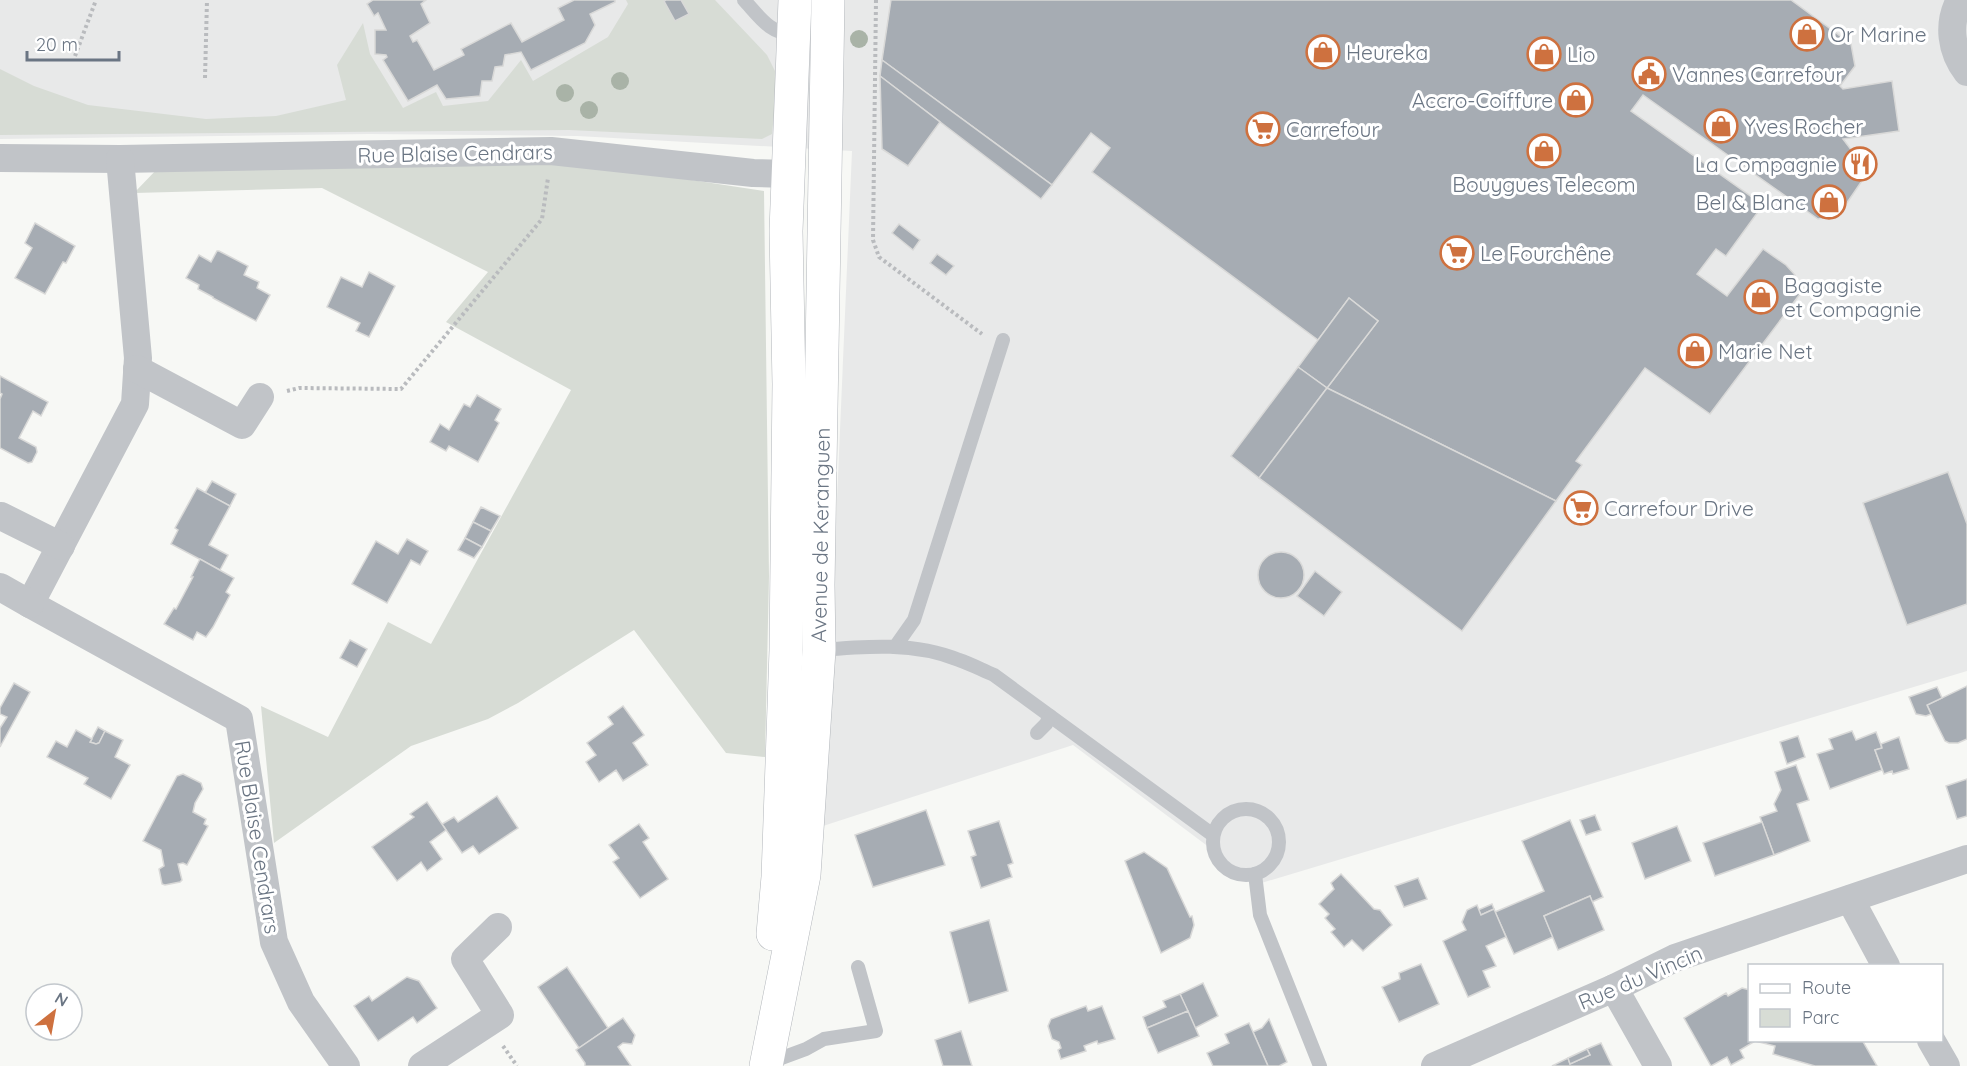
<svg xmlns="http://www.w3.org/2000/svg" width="1967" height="1066" font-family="Quicksand,sans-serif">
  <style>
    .built { fill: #e8e9e9 }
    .green { fill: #d7dcd5 }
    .building { fill: #a6acb3; stroke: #d9d9d8; stroke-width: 1.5 }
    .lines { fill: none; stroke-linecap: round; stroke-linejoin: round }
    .secondary-casing { stroke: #b2b6bb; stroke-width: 34 }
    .path { stroke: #b9bbbe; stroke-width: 4; stroke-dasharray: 3 3; stroke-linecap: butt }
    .service { stroke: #c1c4c8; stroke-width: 14 }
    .minor { stroke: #c1c4c8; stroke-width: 28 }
    .secondary { stroke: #fff; stroke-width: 33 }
    .tree { fill: #a9b3a7 }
    .labels { text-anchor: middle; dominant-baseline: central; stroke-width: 6; stroke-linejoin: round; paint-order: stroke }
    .poi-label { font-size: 21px; fill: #6a7583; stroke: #fff; text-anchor: start }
    .street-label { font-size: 21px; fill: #6a7583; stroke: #fff }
  </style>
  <rect width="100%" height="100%" fill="#f7f8f5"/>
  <!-- built -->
  <polygon class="built" points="0,0 1967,0 1967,671 1258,884 1073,745 823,826 852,151 577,136 369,134 0,139"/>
  <!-- green -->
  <g class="green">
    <polygon points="626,0 715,0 767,55 778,77 772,134 762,139 569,130 0,135 0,69 34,86 88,105 206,119 276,116 346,100 337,65 363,23 370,54 403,108 436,92 443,106 488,101 521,60 533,81 608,37 628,4"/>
    <polygon points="567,161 764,191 769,576 765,757 726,753 634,630 518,703 488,719 411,746 274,843 261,706 328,737 388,622 431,644 571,390 446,322 488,272 322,188 134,193 160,166"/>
  </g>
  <!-- building -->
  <g class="building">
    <polygon points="373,0 426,0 421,4 430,23 410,36 413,42 417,40 434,70 464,55 461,49 511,23 522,42 564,20 558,8 574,0 615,0 615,2 590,14 595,25 585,43 531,70 521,52 505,55 503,66 495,67 492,81 482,81 480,96 446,99 437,85 408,101 383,60 387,57 386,55 375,54 375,30 386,30 378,13 374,16 367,4"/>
    <polygon points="666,0 681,0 689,14 675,21 664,1"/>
    <polygon points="891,0 1791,0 1851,44 1855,66 1840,86 1843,89 1892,81 1899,131 1843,139 1868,172 1838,216 1818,219 1643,95 1631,111 1763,205 1726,256 1716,249 1697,274 1727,296 1763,249 1786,265 1795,275 1800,294 1710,414 1645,368 1576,461 1582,465 1556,501 1327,388 1378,321 1349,298 1318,340 1092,172 1110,148 1091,133 1052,185 882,60"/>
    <polygon points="882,60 1052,185 1041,199 880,76"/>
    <polygon points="880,76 940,122 908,166 882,149"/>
    <polygon points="35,223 75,246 66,263 63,262 45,294 15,278 32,248 25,243"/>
    <polygon points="899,224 920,240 913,250 892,233"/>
    <polygon points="217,251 219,251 248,266 244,275 259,282 257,288 270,295 256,321 213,298 213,297 198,289 199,285 186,278 199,255 211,262"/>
    <polygon points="937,254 954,266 946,275 930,263"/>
    <polygon points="369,272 395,286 369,337 356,331 360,323 327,307 341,277 362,287"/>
    <polygon points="1349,298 1378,321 1327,388 1298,367"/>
    <polygon points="1298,367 1327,388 1259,478 1231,456"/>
    <polygon points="0,376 48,402 41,416 33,411 19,438 36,447 37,452 32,462 28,463 0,448 0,399 2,394 0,393"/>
    <polygon points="1327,388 1556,501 1462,631 1259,478"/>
    <polygon points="477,395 501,409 495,420 499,423 478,462 449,446 446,451 430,442 440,424 449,430 464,404 470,407"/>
    <polygon points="1948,472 1967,524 1967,604 1907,625 1863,503"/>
    <polygon points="212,481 236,494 230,506 205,493"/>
    <polygon points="197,488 230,506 209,545 228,555 220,570 171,544 178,530 175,528"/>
    <polygon points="481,507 500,516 491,531 473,522"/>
    <polygon points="473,522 491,531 482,547 465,538"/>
    <polygon points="465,538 482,547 474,558 458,550"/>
    <polygon points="407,539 428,551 420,565 411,560 387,603 352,584 376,541 398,554"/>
    <circle cx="1281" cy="575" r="23"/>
    <polygon points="200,559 234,578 226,592 230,595 213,627 206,637 197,632 193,640 164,624 174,608 176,609 193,577 191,577"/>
    <polygon points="1315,571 1342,592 1324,616 1297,596"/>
    <polygon points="350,640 367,649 357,667 340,658"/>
    <polygon points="14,683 30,692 0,747 0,728 7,717 0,714 0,708"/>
    <polygon points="1967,686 1967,739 1958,743 1949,743 1945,741 1927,705"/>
    <polygon points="1937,687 1942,698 1927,705 1931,714 1926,716 1916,714 1909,697"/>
    <polygon points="623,706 644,735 633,743 648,765 623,781 616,770 599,782 586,762 596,755 587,743 613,724 608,717"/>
    <polygon points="98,727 105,731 99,743 96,744 90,742"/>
    <polygon points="76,730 92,739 90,742 96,744 99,743 105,731 123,740 115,757 130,765 111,799 84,784 88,778 47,757 56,741 67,747"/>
    <polygon points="1852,731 1856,740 1876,732 1882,748 1875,750 1882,770 1830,789 1817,754 1833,749 1829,739"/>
    <polygon points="1798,736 1805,757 1787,764 1780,742"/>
    <polygon points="1899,737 1909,769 1893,774 1892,771 1884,774 1875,750 1882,748 1881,744"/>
    <polygon points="1796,765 1809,800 1797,804 1810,841 1774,855 1760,817 1777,811 1774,804 1781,790 1775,772"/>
    <polygon points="183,774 201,783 203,789 195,803 193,812 206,819 204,824 208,826 187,865 183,863 178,864 182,880 180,882 165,885 162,884 159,869 164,866 161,850 143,841 177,776"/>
    <polygon points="1967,779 1967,816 1957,819 1946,786"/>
    <polygon points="497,796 518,828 479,854 473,846 462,853 442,824 454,817 458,822"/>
    <polygon points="427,802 446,830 430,842 442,859 427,871 421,862 397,881 372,847 414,817 410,814"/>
    <polygon points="926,810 945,865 873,887 855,835"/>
    <polygon points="1595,815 1601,830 1586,835 1580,820"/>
    <polygon points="1570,820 1603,897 1592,902 1590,896 1544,916 1553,937 1514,954 1495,912 1544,891 1522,841"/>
    <polygon points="999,821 1013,863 1008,865 1012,877 981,888 971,857 976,855 968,831"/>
    <polygon points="1762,822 1774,855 1715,876 1703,843"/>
    <polygon points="639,824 649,838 643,842 668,879 640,898 613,862 619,858 609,845"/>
    <polygon points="1677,826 1691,861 1645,879 1632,843"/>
    <polygon points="1144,852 1167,868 1190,917 1192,916 1194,925 1190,938 1161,953 1125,861"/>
    <polygon points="1341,874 1374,909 1380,910 1392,925 1363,951 1352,940 1344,947 1331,932 1335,929 1325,918 1329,914 1319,904 1334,889 1331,883"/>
    <polygon points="1418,878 1427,899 1404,907 1395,886"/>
    <polygon points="1590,896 1604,930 1558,950 1544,916"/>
    <polygon points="1492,904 1494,909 1481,915 1478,910"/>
    <polygon points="1477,905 1481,915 1494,909 1506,937 1486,946 1496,966 1483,971 1490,987 1468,997 1443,941 1466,930 1462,922 1467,910"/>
    <polygon points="989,920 1008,991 969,1003 950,932"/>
    <polygon points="1421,964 1439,1004 1399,1022 1382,987 1400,979 1399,973"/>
    <polygon points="567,967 608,1028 579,1048 538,987"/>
    <polygon points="407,977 419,981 437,1008 417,1023 413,1017 378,1041 354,1006 369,996 372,1001"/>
    <polygon points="1203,983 1218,1016 1195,1028 1180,994"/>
    <polygon points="1742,988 1750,990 1750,1040 1862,1040 1877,1066 1815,1066 1773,1054 1775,1046 1755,1041 1740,1050 1744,1058 1731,1065 1727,1057 1711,1066 1684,1018 1726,993 1728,996"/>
    <polygon points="1180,994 1188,1011 1147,1028 1143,1017 1166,1007 1163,1001"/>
    <polygon points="1086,1006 1088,1011 1102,1006 1115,1039 1098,1044 1097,1041 1084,1046 1086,1051 1061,1059 1058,1050 1061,1048 1059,1042 1052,1039 1048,1026 1051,1019"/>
    <polygon points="1188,1011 1199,1036 1158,1053 1147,1028"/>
    <polygon points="623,1018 635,1035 632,1044 623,1043 618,1047 631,1066 585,1066 585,1063 576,1050"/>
    <polygon points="1269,1019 1287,1062 1279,1066 1268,1066 1253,1032 1262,1028"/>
    <polygon points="1249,1023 1268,1066 1213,1066 1207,1053 1229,1043 1225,1034"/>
    <polygon points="961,1031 972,1066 943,1066 935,1040"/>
    <polygon points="1601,1043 1612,1066 1552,1066 1568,1058 1570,1064 1590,1055 1587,1049"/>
    <polygon points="1587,1049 1590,1055 1570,1064 1568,1058"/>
  </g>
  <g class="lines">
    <!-- secondary casing -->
    <g class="secondary-casing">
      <g id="secondary">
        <polyline points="773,934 778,877 786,650 789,384 786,231 795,0"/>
        <polyline points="766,1066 804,875 819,650 818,585 828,0"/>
      </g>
    </g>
    <!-- path -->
    <g class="path">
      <polyline points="876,0 873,240 879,257 982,334"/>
      <polyline points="75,56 96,0"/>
      <polyline points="205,78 207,0"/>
      <polyline points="287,391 299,388 401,389 542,219 548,178"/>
      <polyline points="503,1046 517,1066"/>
    </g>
    <!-- service -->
    <g class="service">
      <path d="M744,0C758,15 771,36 794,33"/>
      <polyline points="895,647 914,620 1003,340"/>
      <path d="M819,650C866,646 915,642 959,660C971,664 982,670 994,675L1213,835"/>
      <polyline points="1037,733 1046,724 1050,716"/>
      <circle cx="1246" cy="842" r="33"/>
      <polyline points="1255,874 1260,915 1320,1066"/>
      <polyline points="768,1063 806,1049 824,1039 876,1031 858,967"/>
    </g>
    <!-- minor -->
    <g class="minor">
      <path d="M1960,0C1947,24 1951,51 1967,72"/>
      <polyline points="0,158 120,159 551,151 753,173 788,174"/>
      <polyline points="120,159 138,358 135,404 30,604 239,719 274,942 301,1002 346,1066"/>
      <polyline points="137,369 242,425 260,397"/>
      <polyline points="0,517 1,516 61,546"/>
      <polyline points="0,587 30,604"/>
      <polyline points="1850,899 1886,966"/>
      <polyline points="1614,988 1658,1066"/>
      <polyline points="1931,1040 1946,1066"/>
      <polyline points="422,1066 500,1015 465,959 498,927"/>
      <polyline points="1435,1066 1614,988 1675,958 1967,859"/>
    </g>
    <!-- secondary -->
    <use href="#secondary" class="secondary"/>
  </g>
  <!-- trees -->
  <g class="tree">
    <circle cx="859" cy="39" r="9"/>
    <circle cx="620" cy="81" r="9"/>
    <circle cx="565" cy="93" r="9"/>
    <circle cx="589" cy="110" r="9"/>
  </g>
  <!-- icons -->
  <defs>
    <g id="shop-ring" transform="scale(1.725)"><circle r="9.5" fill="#fff" stroke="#ce713f" stroke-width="1.5"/><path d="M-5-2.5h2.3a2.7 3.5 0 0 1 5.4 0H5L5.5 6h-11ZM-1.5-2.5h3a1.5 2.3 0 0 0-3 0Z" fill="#ce713f"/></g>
    <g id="civic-ring" transform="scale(1.725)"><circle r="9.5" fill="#fff" stroke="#ce713f" stroke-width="1.5"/><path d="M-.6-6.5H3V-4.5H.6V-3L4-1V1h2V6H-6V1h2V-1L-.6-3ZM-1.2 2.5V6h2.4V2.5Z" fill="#ce713f"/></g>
    <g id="supermarket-ring" transform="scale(1.725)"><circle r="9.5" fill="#fff" stroke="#ce713f" stroke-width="1.5"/><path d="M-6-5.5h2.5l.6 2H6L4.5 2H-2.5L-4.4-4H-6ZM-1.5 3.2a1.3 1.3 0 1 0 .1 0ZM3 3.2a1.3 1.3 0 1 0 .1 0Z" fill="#ce713f"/></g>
    <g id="restaurant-ring" transform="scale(1.725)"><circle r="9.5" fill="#fff" stroke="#ce713f" stroke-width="1.5"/><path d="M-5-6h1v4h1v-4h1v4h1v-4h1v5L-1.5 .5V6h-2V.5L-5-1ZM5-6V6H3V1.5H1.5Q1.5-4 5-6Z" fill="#ce713f"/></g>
  </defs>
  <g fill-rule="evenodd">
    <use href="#shop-ring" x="1807" y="34"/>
    <use href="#shop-ring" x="1323" y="52"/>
    <use href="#shop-ring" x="1544" y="54"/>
    <use href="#civic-ring" x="1649" y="74"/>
    <use href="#shop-ring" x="1576" y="100"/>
    <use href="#shop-ring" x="1721" y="126"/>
    <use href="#supermarket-ring" x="1263" y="129"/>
    <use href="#shop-ring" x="1544" y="151"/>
    <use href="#restaurant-ring" x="1860" y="164"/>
    <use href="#shop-ring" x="1829" y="202"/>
    <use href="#supermarket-ring" x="1457" y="253"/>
    <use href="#shop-ring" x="1761" y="297"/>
    <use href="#shop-ring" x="1695" y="351"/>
    <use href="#supermarket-ring" x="1581" y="508"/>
  </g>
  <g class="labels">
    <!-- poi labels -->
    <g class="poi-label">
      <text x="1830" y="34">Or Marine</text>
      <text x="1346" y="52">Heureka</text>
      <text x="1567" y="54">Lio</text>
      <text x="1672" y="74">Vannes Carrefour</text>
      <text x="1553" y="100" text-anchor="end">Accro-Coiffure</text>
      <text x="1744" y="126">Yves Rocher</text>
      <text x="1286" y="129">Carrefour</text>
      <text x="1837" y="164" text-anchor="end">La Compagnie</text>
      <text x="1544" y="184" text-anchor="middle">Bouygues Telecom</text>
      <text x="1806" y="202" text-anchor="end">Bel &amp; Blanc</text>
      <text x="1480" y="253">Le Fourchêne</text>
      <text x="1784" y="285">Bagagiste<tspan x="1784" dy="24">et Compagnie</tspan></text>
      <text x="1718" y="351">Marie Net</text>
      <text x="1604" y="508">Carrefour Drive</text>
    </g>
    <!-- street labels -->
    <g class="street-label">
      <text transform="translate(455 153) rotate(-1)">Rue Blaise Cendrars</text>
      <text transform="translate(820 535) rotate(-89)">Avenue de Keranguen</text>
      <text transform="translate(258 837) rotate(81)">Rue Blaise Cendrars</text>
      <text transform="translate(1640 977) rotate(-23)">Rue du Vincin</text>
    </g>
  </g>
  <!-- legend -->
  <rect x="1748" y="964" width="195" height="78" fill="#ffffff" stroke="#c3c8cd" stroke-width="1.5"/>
  <rect x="1760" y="984" width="30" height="9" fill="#ffffff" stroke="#c3c8cd" stroke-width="1.5"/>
  <text x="1802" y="994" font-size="18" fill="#6a7583">Route</text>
  <rect x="1760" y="1009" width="30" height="18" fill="#d7dcd5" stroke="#c3c8cd" stroke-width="1.5"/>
  <text x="1802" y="1024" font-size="18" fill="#6a7583">Parc</text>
  <!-- north arrow -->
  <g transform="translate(54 1012) rotate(31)"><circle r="28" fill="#ffffff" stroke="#c3c8cd" stroke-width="1.5"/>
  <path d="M0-4.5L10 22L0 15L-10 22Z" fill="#ce713f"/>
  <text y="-9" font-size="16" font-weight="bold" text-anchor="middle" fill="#6a7583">N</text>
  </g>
  <!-- scale -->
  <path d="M27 51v9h92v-9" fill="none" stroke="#6a7583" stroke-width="3"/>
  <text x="36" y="51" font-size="18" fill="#6a7583" stroke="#ffffff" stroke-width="4.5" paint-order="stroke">20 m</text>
</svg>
